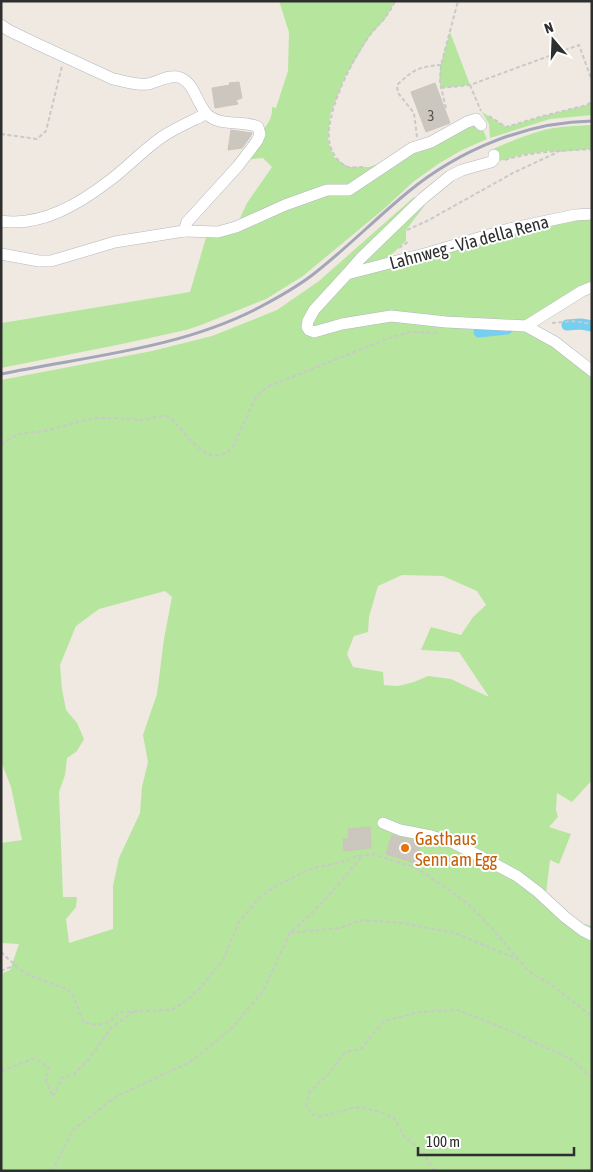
<svg xmlns="http://www.w3.org/2000/svg" width="593" height="1172" font-family="'Asap Condensed',sans-serif">
  <style>
    .green { fill: #b6e59e; fill-rule: evenodd }
    .lines { fill: none; stroke-linecap: round; stroke-linejoin: round }
    .canal { stroke: #75cff0; stroke-width: 11 }
    .building { fill: #cbc7bf; stroke: #cbc5ba }
    .minor-casing { stroke: #b4b7c1; stroke-width: 12 }
    .path { stroke: #c9c9c9; stroke-width: 2; stroke-dasharray: 4 2.5; stroke-linecap: butt }
    .minor { stroke: #fff; stroke-width: 11 }
    .rail { stroke: #a3a6b8; stroke-width: 3 }
    .food-dot { fill: #e8710a; stroke: #fff; stroke-width: 2 }
    .labels { text-anchor: middle; dominant-baseline: central; stroke-width: 4; stroke-linejoin: round; paint-order: stroke }
    .number-label { font-size: 15px; fill: #555452 }
    .street-label { font-size: 18px; fill: #2e2e2e; stroke: #fff }
    .food-label { font-size: 18px; fill: #c56008; stroke: #fff; text-anchor: start }
  </style>
  <rect width="100%" height="100%" fill="#efe9e1"/>
  <!-- green -->
  <g class="green">
    <path d="M279,1H395L385,19L370,35L345,77L330,115L328,141L334,157L348,167H369L399,157L467,122L481,125L487,139L462,150L438,164L413,182L385,208L303,276L266,299L201,325L186,330L122,344L1,368V324L2,323L190,292L208,231L236,227L247,203L272,167L263,158L242,160C247,152 253,144 258,136C265,127 273,120 272,107L276,108L288,71L289,32Z"/>
    <path d="M450,32L470,85L441,88C436,70 446,50 450,32Z"/>
    <polygon points="592,101 592,115 550,119 490,138 489,124 482,112 506,127 543,116 587,105"/>
    <path d="M592,125V149L558,152L547,151L521,155L504,160L491,162L494,155L491,150C509,142 526,135 544,130C559,126 576,126 592,125Z"/>
    <path d="M414,197L425,205L406,230V241L391,255L385,264L592,216V286L526,326L592,366V780L572,802L557,793L556,810L558,817L549,827L571,834L559,864L550,860L545,902L576,927L585,924L592,926V1171H1V974L10,970L19,944L1,943V843L22,840L11,787L1,761V380L152,351L212,336L277,310L319,281ZM402,575L443,576L477,591L486,605L473,617L461,635L431,627L421,650L459,652L489,697L451,679L428,676L414,682L398,686L384,685L383,672L353,667L347,654L354,636L368,632L369,617L378,586ZM165,591L172,597L164,639L157,694L143,735L148,762L142,787L140,813L119,858L113,886V929L69,943L66,919L76,907L77,897H63L59,792L65,775L67,758L77,751L84,739L77,723L66,710L62,689L60,665L76,626L99,609Z"/>
  </g>
  <g class="lines">
    <!-- canal -->
    <g class="canal">
      <polyline points="567,325 581,324 592,326"/>
      <polyline points="479,332 507,329"/>
    </g>
  </g>
  <!-- building -->
  <g class="building">
    <polygon points="239,82 242,98 236,100 238,104 215,108 212,88 230,85 229,83"/>
    <polygon points="435,83 450,123 426,132 411,92"/>
    <polygon points="231,130 252,133 250,137 242,148 228,150"/>
    <polygon points="370,827 371,848 344,851 343,839 349,839 348,829"/>
    <polygon points="392,835 399,837 422,842 415,863 386,854"/>
  </g>
  <g class="lines">
    <!-- minor casing -->
    <g class="minor-casing">
      <g id="minor">
        <path d="M1,25L8,30L35,43L113,79C124,81 137,86 148,84C158,82 167,75 178,77C194,81 196,102 206,113C219,128 242,119 258,127L260,134L257,141L238,166L187,222L184,231L218,232L236,227L285,205L327,190H349L412,148L431,142L467,122L476,119L481,125"/>
        <polyline points="494,155 494,159 491,162 462,170 450,176 422,199 360,259 347,274 314,310 308,321 307,327 309,330 314,332 342,324 391,316 446,322 526,326 555,342 592,371"/>
        <path d="M1,221C41,227 79,204 109,181C128,167 143,150 162,137C175,128 192,121 206,114"/>
        <polyline points="1,254 39,261 51,261 115,242 184,231"/>
        <polyline points="347,274 428,253 509,229 575,215 592,214"/>
        <polyline points="526,326 582,291 592,287"/>
        <polyline points="383,823 400,830 431,836 454,843 485,859 517,876 538,892 565,917 582,930 592,935"/>
      </g>
    </g>
    <!-- path -->
    <g class="path">
      <polyline points="470,85 481,111"/>
      <polyline points="441,88 470,85 579,45 592,81"/>
      <polyline points="446,108 440,83 441,65 458,1"/>
      <polyline points="489,116 506,127 543,116 587,105 592,101"/>
      <polyline points="1,134 37,139 46,131 62,66"/>
      <path d="M417,137L414,113L398,93L397,85C414,69 418,67 441,65"/>
      <path d="M505,160C533,151 562,151 592,149"/>
      <path d="M363,167C358,167 352,168 348,167C339,163 334,156 331,148C320,121 353,57 370,35C380,22 388,17 395,1"/>
      <polyline points="407,230 427,221 513,173 558,152"/>
      <polyline points="399,248 408,242"/>
      <polyline points="552,323 573,321 592,324"/>
      <path d="M1,444C6,441 12,437 18,435C26,432 35,433 44,431C65,427 86,417 107,418C120,418 133,420 145,420C152,419 158,415 164,416C171,416 175,423 179,427C193,443 212,469 233,447L255,399L260,393L267,387L389,338L411,332L439,333"/>
      <polyline points="290,933 340,928 361,920 402,923 455,933 517,959"/>
      <path d="M1,952L17,967L26,974L64,988L73,994L83,1022C101,1026 107,1026 119,1012L171,1010L186,1001L200,988L223,960L239,922L258,899L274,887L310,869L342,862L358,856L372,854L417,868L467,903L492,928L528,971L550,984L592,1016"/>
      <polyline points="1,971 15,965"/>
      <polyline points="1,1071 35,1058 49,1068 46,1081 53,1097 62,1078 74,1074 89,1059 110,1029 133,1012"/>
      <polyline points="52,1171 73,1130 117,1096 190,1062 232,1028 263,991 290,933 310,915 331,893 363,855"/>
      <polyline points="435,1171 421,1150 403,1135 395,1119 378,1111 356,1107 323,1116 313,1115 306,1105 310,1091 328,1075 345,1052 361,1049 384,1021 419,1012 458,1010 506,1029 571,1059 592,1078"/>
    </g>
    <!-- minor -->
    <use href="#minor" class="minor"/>
    <!-- rail -->
    <path class="rail" d="M1,374C88,356 180,349 260,307C277,298 295,288 311,276C345,250 375,219 408,192C459,150 526,122 592,121"/>
  </g>
  <!-- markers -->
  <circle class="food-dot" cx="405" cy="848" r="5"/>
  <g class="labels">
    <!-- number labels -->
    <g class="number-label">
      <text x="431" y="115">3</text>
    </g>
    <!-- street labels -->
    <g class="street-label">
      <text transform="translate(469 242) rotate(-15)">Lahnweg - Via della Rena</text>
    </g>
    <!-- food labels -->
    <g class="food-label">
      <text x="415" y="838">Gasthaus<tspan x="415" dy="21">Senn am Egg</tspan></text>
    </g>
  </g>
  <!-- border -->
  <rect width="593" height="1172" fill="none" stroke="#2e2e2e" stroke-width="5"/>
  <!-- north arrow -->
  <g transform="translate(553 40) rotate(341)" stroke="#ffffff" stroke-width="4" paint-order="stroke">
  <path d="M0-4L9 19L0 12L-9 19Z" fill="#2e2e2e"/>
  <text y="-8" font-size="14" font-weight="bold" text-anchor="middle" fill="#2e2e2e">N</text>
  </g>
  <!-- scale -->
  <path d="M418 1147v8h156v-8" fill="none" stroke="#2e2e2e" stroke-width="2.5"/>
  <text x="426" y="1147" font-size="15" fill="#2e2e2e" stroke="#ffffff" stroke-width="4" paint-order="stroke">100 m</text>
</svg>
